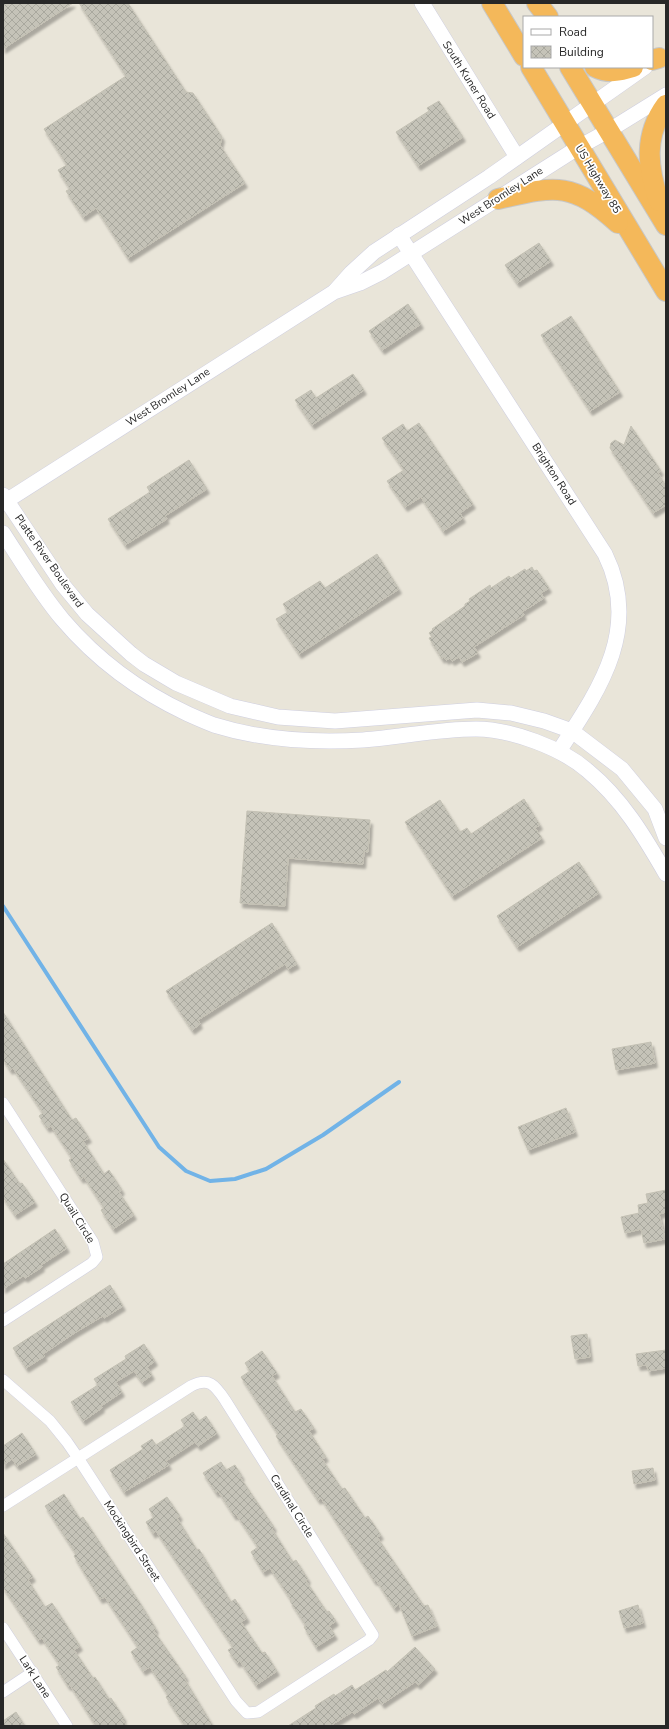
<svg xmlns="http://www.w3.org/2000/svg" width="669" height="1729" font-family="'Nunito Sans',sans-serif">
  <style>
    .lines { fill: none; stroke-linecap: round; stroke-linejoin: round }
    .stream { stroke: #71b3e7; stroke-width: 4 }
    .building { fill: url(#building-cross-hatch); stroke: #c4c1b4; filter: url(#shadow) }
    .street-casing { stroke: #cfcfe0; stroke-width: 12 }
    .secondary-casing { stroke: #cfcfe0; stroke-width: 16 }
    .highway-casing { stroke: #c7c7c7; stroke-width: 22 }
    .street { stroke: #fff; stroke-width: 11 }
    .secondary { stroke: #fff; stroke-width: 15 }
    .highway { stroke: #f4b85a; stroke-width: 20 }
    .labels { text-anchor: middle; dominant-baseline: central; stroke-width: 3.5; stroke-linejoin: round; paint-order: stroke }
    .street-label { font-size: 11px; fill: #272727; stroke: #fff }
  </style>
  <defs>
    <pattern id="building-cross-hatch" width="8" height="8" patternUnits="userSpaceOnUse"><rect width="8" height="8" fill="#c5c3b8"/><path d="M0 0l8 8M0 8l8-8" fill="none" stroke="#a9a89e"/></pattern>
    <filter id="shadow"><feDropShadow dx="2.5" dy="4.5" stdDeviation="1" flood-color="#0004"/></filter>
  </defs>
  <rect width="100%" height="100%" fill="#e9e5d9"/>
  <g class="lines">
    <!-- stream -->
    <polyline class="stream" points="3,906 159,1147 186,1171 210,1181 235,1179 266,1169 323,1135 399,1082"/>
  </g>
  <!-- building -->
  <g class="building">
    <polygon points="3,3 73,3 3,49"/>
    <polygon points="79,3 128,3 186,92 193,93 222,137 220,145 245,183 128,258 96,208 83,217 66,191 70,189 58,170 67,165 44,129 126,76"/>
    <polygon points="439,101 463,137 418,166 396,132 429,111 427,108"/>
    <polygon points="539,243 551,261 517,283 505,265"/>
    <polygon points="408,304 421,324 382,350 369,331"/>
    <polygon points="571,316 620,392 590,411 541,335"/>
    <polygon points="353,374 364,390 312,425 295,400 311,390 316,398"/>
    <polygon points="419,423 473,504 460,513 463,518 443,531 421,497 405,507 387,481 404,470 382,438 403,424 407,431"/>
    <polygon points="631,426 661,471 658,473 666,486 666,505 653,513 610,448 611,443 615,440 624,445"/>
    <polygon points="189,460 207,489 165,516 167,519 125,545 108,519 150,492 147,487"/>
    <polygon points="377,554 399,589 299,654 276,619 288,612 283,604 320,581 325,588"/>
    <polygon points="532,567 534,571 537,570 549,588 541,593 544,598 522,612 524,615 474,647 478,653 462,662 459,657 452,661 450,658 446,660 444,657 442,659 429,638 432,637 429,633 433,630 432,629 465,606 465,604 470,601 469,599 490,585 491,588 509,576 511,578 525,569 526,571"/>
    <polygon points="524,799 540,825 535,828 542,838 452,896 405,822 440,800 460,832 467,828 471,834"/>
    <polygon points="247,811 370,820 368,852 364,851 363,864 288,858 285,906 240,903"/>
    <polygon points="579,862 599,893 517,947 497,916"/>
    <polygon points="272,923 297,964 288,969 285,964 198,1020 200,1024 192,1030 166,991"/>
    <polygon points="3,1012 72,1120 76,1118 89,1138 83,1141 104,1174 109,1170 122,1190 119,1192 134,1215 113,1229 101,1210 104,1208 84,1177 81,1179 69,1160 72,1158 51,1126 47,1128 39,1116 43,1113 13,1068 10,1070 3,1059"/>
    <polygon points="651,1042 655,1063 616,1070 612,1049"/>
    <polygon points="566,1108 575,1132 528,1150 518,1127"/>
    <polygon points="3,1159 20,1184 22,1183 35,1202 15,1215 3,1197"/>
    <polygon points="666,1190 666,1212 659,1214 665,1239 644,1243 641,1229 625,1233 621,1217 639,1213 638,1205 648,1203 646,1194"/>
    <polygon points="55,1229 67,1248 41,1265 42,1267 25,1278 23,1276 3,1289 3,1264"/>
    <polygon points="110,1285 123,1306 104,1318 103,1316 76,1332 43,1354 45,1356 26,1368 13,1348"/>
    <polygon points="587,1334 590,1357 575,1359 571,1336"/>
    <polygon points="144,1344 155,1361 147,1367 152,1375 142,1382 134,1371 116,1382 122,1392 101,1406 102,1408 83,1421 71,1402 98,1385 94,1379 126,1359 125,1356"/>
    <polygon points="666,1350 666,1368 648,1371 647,1365 638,1366 636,1354"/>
    <polygon points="262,1351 277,1373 272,1376 295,1412 301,1409 314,1428 309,1431 326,1457 322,1459 342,1489 345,1488 365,1518 368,1516 381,1535 377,1537 424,1606 428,1605 437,1626 412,1636 399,1604 394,1608 376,1580 374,1581 321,1498 318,1500 276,1436 278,1434 241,1377 250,1371 245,1363"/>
    <polygon points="193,1412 199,1421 206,1416 217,1433 198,1446 195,1442 166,1461 169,1465 124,1492 110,1470 143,1449 141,1446 152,1439 156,1445 185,1426 181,1420"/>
    <polygon points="22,1433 36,1454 17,1466 12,1459 3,1465 3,1446"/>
    <polygon points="221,1462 226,1470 235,1465 242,1476 240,1477 274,1527 272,1529 293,1562 296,1560 308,1579 306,1581 327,1612 329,1611 336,1621 329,1626 335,1635 316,1647 304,1627 306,1626 290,1601 291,1600 270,1568 263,1572 251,1552 258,1547 236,1514 234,1516 218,1491 216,1493 203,1473"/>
    <polygon points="653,1468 655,1480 634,1484 632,1471"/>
    <polygon points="64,1494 80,1519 83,1517 142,1606 156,1629 154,1631 186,1677 184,1678 213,1726 185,1726 166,1697 168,1695 150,1667 143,1671 131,1652 138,1647 105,1597 100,1599 74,1556 76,1554 45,1506"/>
    <polygon points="167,1497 180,1516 177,1518 197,1550 199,1549 231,1602 235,1599 247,1618 241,1622 262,1653 265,1652 277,1671 256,1685 240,1661 237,1663 228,1650 233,1647 156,1531 153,1534 146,1522 154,1517 149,1509"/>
    <polygon points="3,1533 33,1577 28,1580 45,1607 52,1603 80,1646 74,1650 93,1678 95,1677 109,1699 111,1698 124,1718 122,1719 127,1726 96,1726 70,1685 68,1686 56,1667 60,1665 42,1638 38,1640 3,1587"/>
    <polygon points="638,1605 643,1623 624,1628 619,1611"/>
    <polygon points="415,1647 435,1669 418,1685 415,1682 382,1704 378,1698 354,1714 352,1712 330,1726 288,1726 316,1708 315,1706 334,1694 335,1696 352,1685 355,1690 386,1670 387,1672"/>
    <polygon points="16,1712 25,1726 3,1726 3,1721"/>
  </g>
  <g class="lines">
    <!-- street casing -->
    <g class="street-casing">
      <g id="street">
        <polyline points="3,1103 93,1242 97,1257 92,1263 3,1321"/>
        <path d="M3,1380L50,1421L67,1442L78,1458L236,1701L247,1713L258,1712L272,1703L369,1640L373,1635L225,1400C215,1385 209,1377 191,1386L3,1506"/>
        <polyline points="3,1628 67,1726"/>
        <polyline points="3,1692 33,1672"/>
      </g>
    </g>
    <!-- secondary casing -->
    <g class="secondary-casing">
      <g id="secondary">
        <polyline points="422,3 517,157"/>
        <path d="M399,235L605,554C642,629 599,690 559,751"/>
        <polyline points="335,291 351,273 374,252 489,177 645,67"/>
        <polyline points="3,495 63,585 87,614 131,654 144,664 176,683 230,706 278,717 335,721 477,710 511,713 544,721 572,731 622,769 655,809 666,838"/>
        <polyline points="3,503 334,292 360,283 382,272 579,147 608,131 666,95"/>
        <path d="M3,533C22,562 40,593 63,620C97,660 141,692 188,714C197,718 206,722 214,725C262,740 313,743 363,740C401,737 438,729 476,729C511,729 562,748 588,771C622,799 644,836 666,874"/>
      </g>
    </g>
    <!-- highway casing -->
    <g class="highway-casing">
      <g id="highway">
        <polyline points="492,3 524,56"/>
        <polyline points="537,3 548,17"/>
        <polyline points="652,60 659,58"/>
        <polyline points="531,67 666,291"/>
        <polyline points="570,67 666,225"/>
        <path d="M595,67C608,74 620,71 633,67"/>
        <path d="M498,199C556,186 571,181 618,223"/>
        <path d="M659,201C647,167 644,135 666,105"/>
      </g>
    </g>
    <!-- street -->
    <use href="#street" class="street"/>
    <!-- secondary -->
    <use href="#secondary" class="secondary"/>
    <!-- highway -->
    <use href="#highway" class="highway"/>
  </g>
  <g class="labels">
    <!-- street labels -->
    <g class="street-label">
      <text transform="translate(469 80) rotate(58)">South Kuner Road</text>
      <text transform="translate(598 179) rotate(59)">US Highway 85</text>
      <text transform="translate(501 196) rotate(-33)">West Bromley Lane</text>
      <text transform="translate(168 397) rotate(-33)">West Bromley Lane</text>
      <text transform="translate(554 474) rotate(57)">Brighton Road</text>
      <text transform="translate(49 561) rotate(55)">Platte River Boulevard</text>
      <text transform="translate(77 1218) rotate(58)">Quail Circle</text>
      <text transform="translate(292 1506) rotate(58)">Cardinal Circle</text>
      <text transform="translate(132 1541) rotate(57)">Mockingbird Street</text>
      <text transform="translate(35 1677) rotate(57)">Lark Lane</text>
    </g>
  </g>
  <!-- border -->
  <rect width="669" height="1729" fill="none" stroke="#272727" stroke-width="8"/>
  <!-- legend -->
  <rect x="523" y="16" width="130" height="52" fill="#ffffff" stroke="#a9a9a9"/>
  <rect x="531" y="29" width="20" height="6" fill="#ffffff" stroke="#a9a9a9"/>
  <text x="559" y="36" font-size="12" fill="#272727">Road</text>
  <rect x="531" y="46" width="20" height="12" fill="url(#building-cross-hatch)" stroke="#a9a9a9"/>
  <text x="559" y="56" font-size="12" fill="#272727">Building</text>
</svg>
